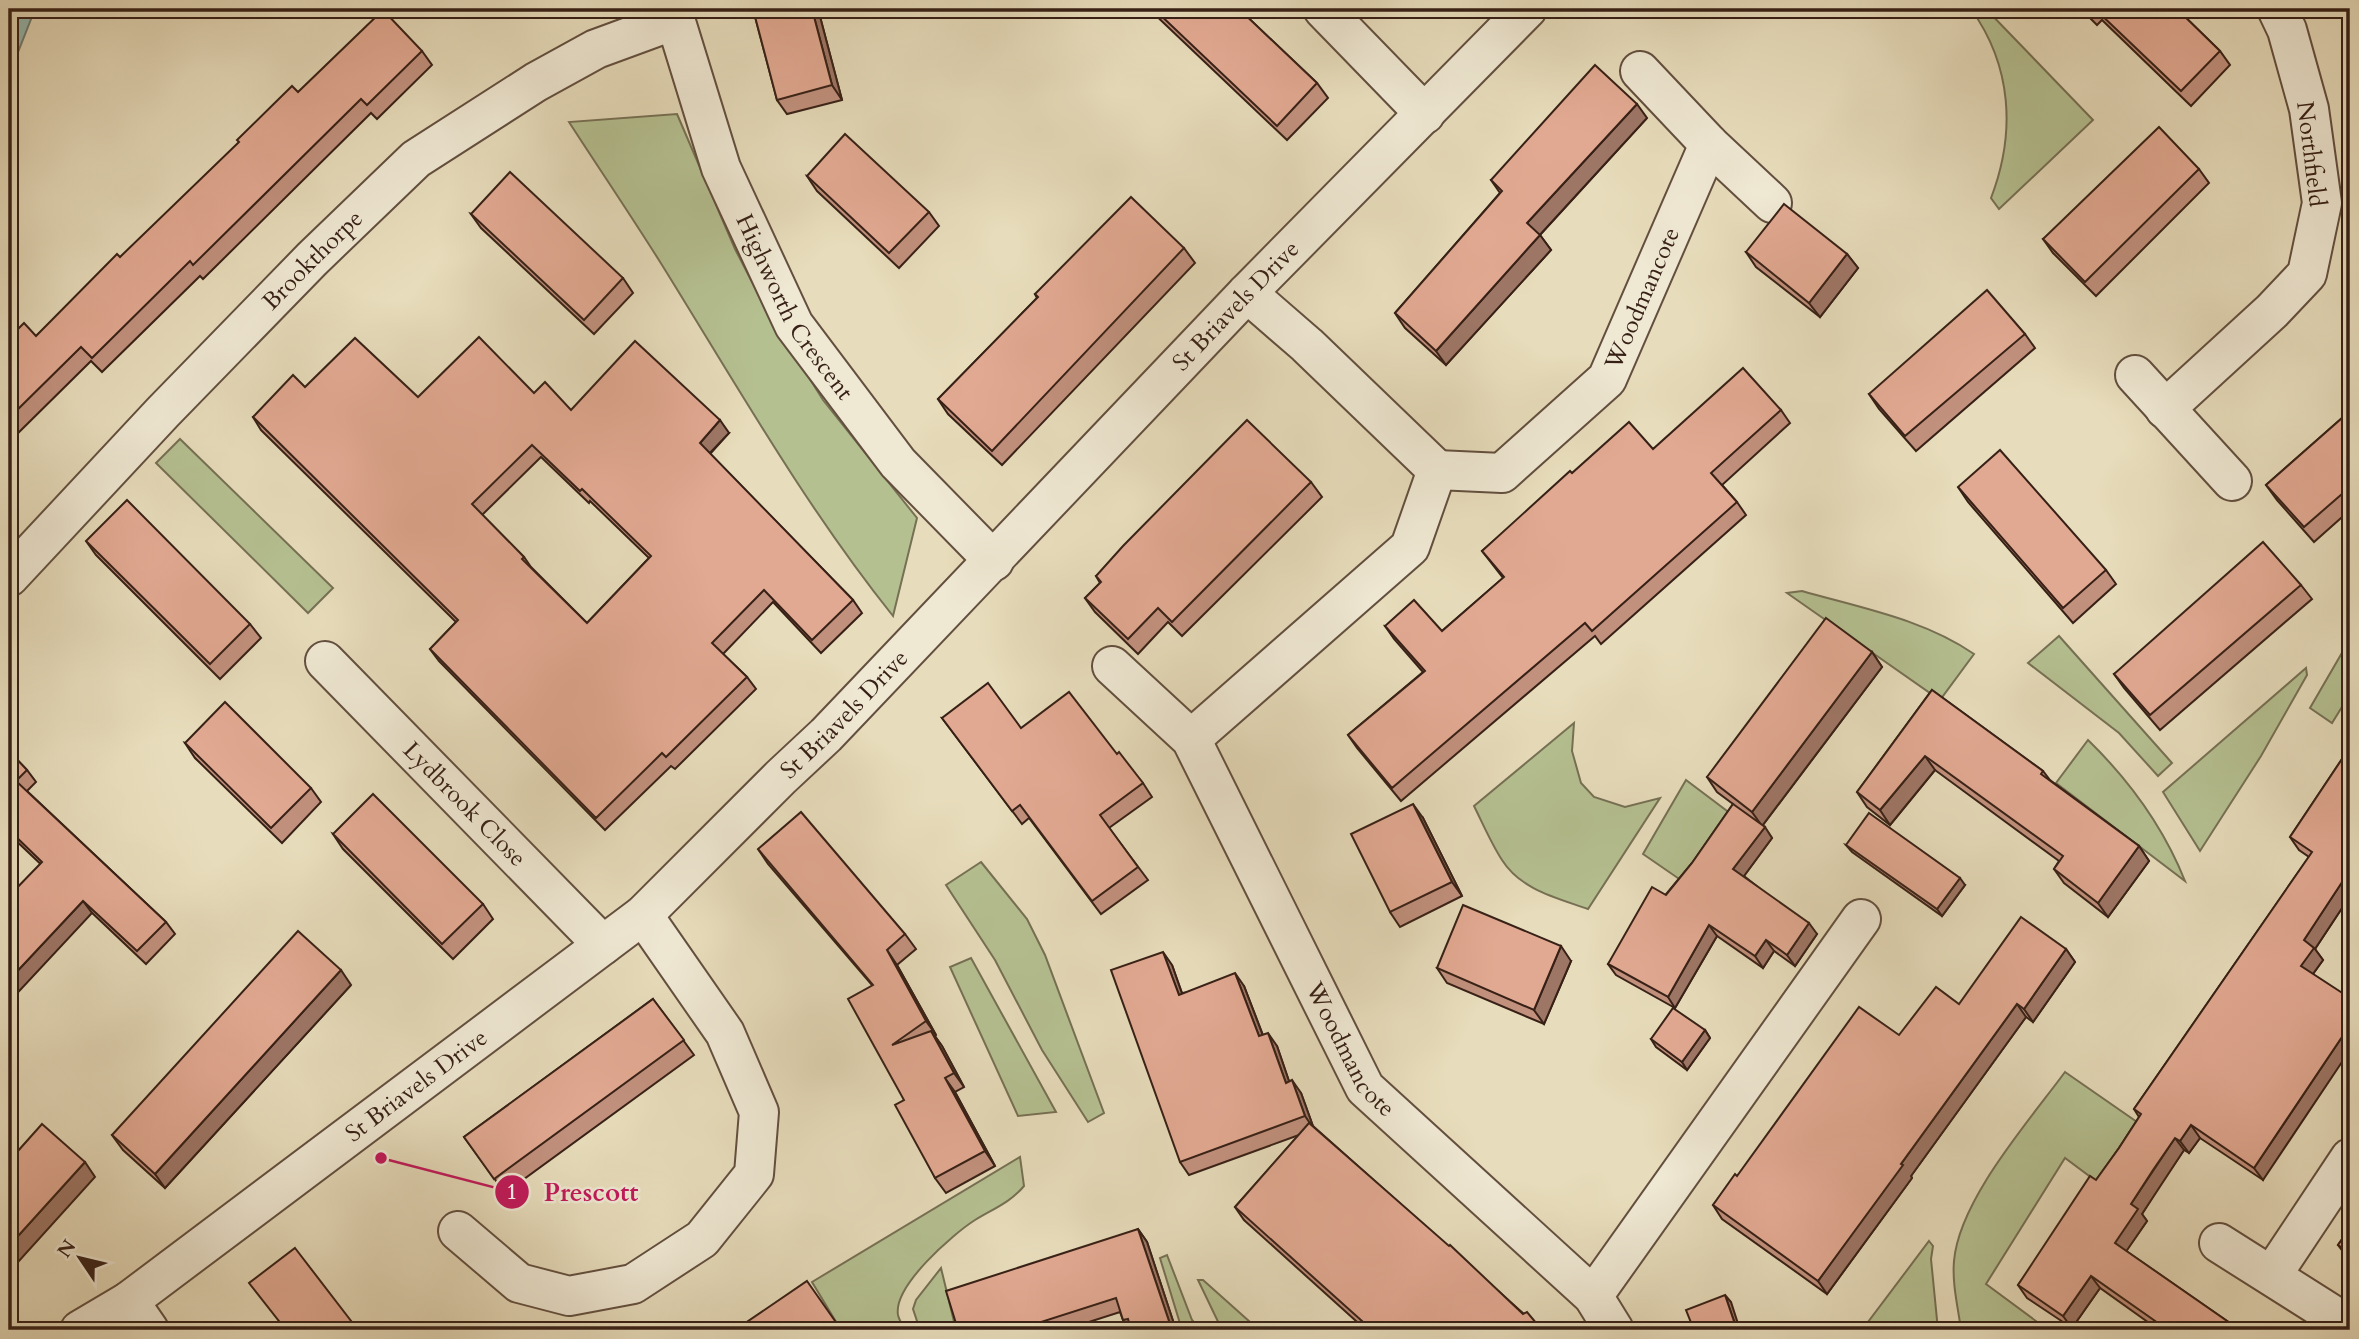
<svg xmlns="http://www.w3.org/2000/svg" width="2359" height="1339" font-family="Cardo,serif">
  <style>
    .green { fill: #b5c091; stroke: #767054; stroke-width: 2 }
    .water { fill: #97bbb3; stroke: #717d74; stroke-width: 2 }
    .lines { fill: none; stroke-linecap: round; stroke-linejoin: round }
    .minor-casing { stroke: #634f3f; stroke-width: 42 }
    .minor { stroke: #efe8d3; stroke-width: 38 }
    .wall { fill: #c2917e; stroke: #372016; stroke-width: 2; fill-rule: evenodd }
    .shaded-wall { fill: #9e7666; stroke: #372016; stroke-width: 2 }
    .building { fill: #e2a992; stroke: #372016; stroke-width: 2; fill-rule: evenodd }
    .labels { text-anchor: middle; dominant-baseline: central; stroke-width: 5; stroke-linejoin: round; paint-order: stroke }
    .street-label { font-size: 24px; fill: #372016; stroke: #efe8d3 }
    .leader { fill: none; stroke: #c2185b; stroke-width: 2.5 }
    .callout-dot { fill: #c2185b; stroke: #efe8d3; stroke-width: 2.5 }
    .mark-label { font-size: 21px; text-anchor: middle; font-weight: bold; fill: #fff }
    .callout-label { font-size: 26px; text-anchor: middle; font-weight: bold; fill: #c2185b; stroke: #efe8d3; stroke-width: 5; stroke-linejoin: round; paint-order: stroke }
  </style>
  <rect width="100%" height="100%" fill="#e7dcbb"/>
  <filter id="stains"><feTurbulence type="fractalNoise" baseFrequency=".00286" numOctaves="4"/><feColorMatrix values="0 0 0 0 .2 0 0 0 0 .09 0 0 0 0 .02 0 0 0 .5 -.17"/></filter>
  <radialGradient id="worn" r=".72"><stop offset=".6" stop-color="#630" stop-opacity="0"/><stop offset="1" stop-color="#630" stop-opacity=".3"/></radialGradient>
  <!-- green -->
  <g class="green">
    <path d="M1971,9H1986L2093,120L1999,209L1991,198C2016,133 2012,66 1971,9Z"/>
    <path d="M677,114L735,249L766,309L823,400L917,518L893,616C805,506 736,384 662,265C632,217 600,170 569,122Z"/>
    <polygon points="180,439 333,588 308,613 156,463"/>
    <path d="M1802,591C1861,608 1923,619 1974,654L1940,700L1787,593Z"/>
    <polygon points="2059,636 2172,763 2158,776 2119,733 2028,663"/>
    <polygon points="2350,639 2350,694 2332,723 2310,708"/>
    <polygon points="2306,668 2307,675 2261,756 2200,851 2163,792"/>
    <path d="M1574,723L1572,751L1581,783L1594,797L1625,807L1660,798L1588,909C1557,898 1521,890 1502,860C1491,843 1483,824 1474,806Z"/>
    <path d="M2088,740C2130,781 2163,826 2185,881L2056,783Z"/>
    <polygon points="1686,780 1735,817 1685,883 1643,854"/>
    <polygon points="981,862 1027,919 1045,955 1104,1113 1088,1122 1042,1050 995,960 946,885"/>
    <polygon points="971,958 1056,1112 1018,1116 950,967"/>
    <path d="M2065,1072L2137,1122L2096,1181L2065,1158L1986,1284L2048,1330H1961C1958,1307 1952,1284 1954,1261C1959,1200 2029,1121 2065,1072Z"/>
    <path d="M1020,1157L1024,1186C1011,1202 993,1209 975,1220C953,1234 893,1286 898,1315C899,1320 903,1326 905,1330H841L812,1282Z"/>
    <polygon points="1929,1241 1933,1246 1931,1259 1938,1330 1862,1330"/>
    <polygon points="1167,1255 1192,1320 1201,1330 1182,1330 1160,1258"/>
    <polygon points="941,1268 956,1330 920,1330 913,1309 916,1300"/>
    <polygon points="1198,1280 1203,1280 1259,1330 1222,1330"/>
  </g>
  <!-- water -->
  <polygon class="water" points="9,9 35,9 9,75"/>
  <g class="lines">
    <!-- minor casing -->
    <g class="minor-casing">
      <g id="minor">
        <path id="s1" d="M672,9L721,168L794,325L898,463L994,561"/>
        <polyline points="1323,9 1425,114"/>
        <polyline points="1640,71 1709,144 1772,203"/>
        <polyline points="2135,375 2232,481"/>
        <polyline points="2165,409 2272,311 2307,274 2322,203 2309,109 2287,30 2277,9"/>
        <path id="s2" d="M1437,470L1502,473L1607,379L1709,144"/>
        <path id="s3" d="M9,577L163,412L312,259L416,159L536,82L596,49L675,20"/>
        <path id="s4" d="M325,661L603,945"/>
        <path id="s5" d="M1112,666L1191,739L1365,1088L1593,1296L1614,1330"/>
        <polyline points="1191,739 1410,547 1437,470 1307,345 1247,293"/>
        <polyline points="458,1231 519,1283 569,1296 633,1284 702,1239 754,1174 759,1112 725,1033 643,915"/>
        <polyline points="2219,1243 2336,1317"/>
        <polyline points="2272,1275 2350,1158"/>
        <polyline points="1593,1296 1861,919"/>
        <polyline points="129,1301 149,1330"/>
        <path id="s6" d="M80,1330L129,1301L643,915L781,777L826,735L1247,293L1527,9"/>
      </g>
    </g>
    <!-- minor -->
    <use href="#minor" class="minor"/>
  </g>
  <!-- wall -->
  <g class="wall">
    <polygon points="753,9 818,9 842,100 787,114 777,100"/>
    <polygon points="1149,9 1239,9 1317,83 1328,98 1287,140"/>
    <polygon points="2081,9 2177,9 2220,51 2230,65 2191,106 2102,20 2097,25"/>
    <polygon points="422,51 432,65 377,119 371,113 203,279 200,276 102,372 91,361 9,442 9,338 36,336 298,92"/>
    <polygon points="1647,118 1540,235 1551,250 1446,365 1405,328 1395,313 1500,193 1491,180"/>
    <polygon points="2199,169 2209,183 2096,296 2053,253 2043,239"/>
    <polygon points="807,176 929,212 939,226 899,268 817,191"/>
    <polygon points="471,214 623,278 633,293 594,334 481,228"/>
    <polygon points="1184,248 1195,263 1002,465 948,414 938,399 1037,298 1035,294"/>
    <polygon points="1746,252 1847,254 1858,268 1820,317 1756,267"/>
    <polygon points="2025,334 2035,348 1916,451 1879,409 1869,394"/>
    <path d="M305,387L418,397L534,393L571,410L729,433L710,454L853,600L862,613L821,653L773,602L723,654L747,677L756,689L675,769L671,766L605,830L439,661L430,649L456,622L261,430L253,417ZM541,457L589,503L590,501L649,558L587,623L531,567L524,557L482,515Z"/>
    <polygon points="1781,410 1790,423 1722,485 1737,502 1746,515 1601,644 1595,636 1401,801 1357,748 1348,735 1423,672 1394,639 1385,626 1442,631 1503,578 1482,551 1572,473"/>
    <polygon points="2350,411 2350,510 2314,542 2277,500 2266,485"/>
    <polygon points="1311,482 1322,497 1182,636 1168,622 1138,654 1095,612 1085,598 1100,583 1096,576"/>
    <polygon points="1958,487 2106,570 2116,584 2073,623 1968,502"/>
    <polygon points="86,541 250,624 261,638 220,679 96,555"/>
    <polygon points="2301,585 2312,599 2160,730 2124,688 2114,674"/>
    <polygon points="1872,652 1882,667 1763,825 1772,838 1744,876 1817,934 1795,966 1774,951 1763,968 1717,936 1675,1008 1616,975 1608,964 1692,863 1733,804 1717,792 1707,777"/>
    <polygon points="1932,690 2043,771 2050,780 2139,846 2149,861 2108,917 2064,883 2054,869 2059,861 1935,770 1890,825 1867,807 1857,792"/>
    <polygon points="942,718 1021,728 1117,754 1143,783 1152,797 1109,828 1148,880 1101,914 1029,818 1022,824"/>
    <polygon points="185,743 311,788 321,802 282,843 195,758"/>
    <polygon points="2350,747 2350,896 2315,949 2323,960 2313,974 2263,1180 2200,1138 2189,1153 2184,1150 2162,1182 2142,1214 2147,1221 2126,1251 2240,1330 2159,1330 2100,1288 2072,1328 2027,1298 2018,1285 2096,1180 2119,1148 2139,1117 2134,1109 2309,857 2299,850 2290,837"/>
    <polygon points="9,751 27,770 36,782 27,791 166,922 175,934 146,964 9,834"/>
    <polygon points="1423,818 1462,896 1400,927 1390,912"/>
    <polygon points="333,834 483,904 493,919 453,959 343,849"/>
    <polygon points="1846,845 1965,885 1942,916 1852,852"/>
    <polygon points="758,849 905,934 916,949 897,965 936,1035 935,1036 942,1046 964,1087 955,1092 995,1166 946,1193 935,1178 904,1100 872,985 768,864"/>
    <polygon points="2066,949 2075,962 2033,1022 2026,1017 1911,1176 1912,1178 1827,1294 1722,1219 1713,1205 1737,1176 1899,1035"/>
    <polygon points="1571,961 1544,1024 1447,983 1437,968"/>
    <polygon points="1172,965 1182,993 1244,986 1263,1035 1277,1046 1289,1081 1301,1093 1313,1126 1542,1330 1366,1330 1244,1220 1235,1207 1299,1135 1189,1175 1180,1162"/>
    <polygon points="351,985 165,1188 123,1150 112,1135"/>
    <polygon points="653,999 694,1055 505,1193 464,1137"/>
    <polygon points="1705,1030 1710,1038 1687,1070 1656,1047 1651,1039"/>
    <polygon points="2350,1228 2350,1260 2347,1257 2338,1245"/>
    <polygon points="1138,1229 1147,1242 1176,1330 1130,1330 1123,1320 1120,1312 1064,1330 958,1330"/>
  </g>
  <!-- shaded-wall -->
  <g class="shaded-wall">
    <polygon points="812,9 818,9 842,100 832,85"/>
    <polygon points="1637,104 1647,118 1537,238 1527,223"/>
    <polygon points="1540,235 1551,250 1446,365 1436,351"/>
    <polygon points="1847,254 1858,268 1820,317 1809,303"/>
    <polygon points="720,420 729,433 708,455 700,443"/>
    <polygon points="1872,652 1882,667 1762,826 1752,812"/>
    <polygon points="1925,756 1935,770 1890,825 1880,810"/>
    <polygon points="1413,804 1423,818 1462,896 1452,882"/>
    <polygon points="1765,827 1772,838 1741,880 1733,869"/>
    <polygon points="2139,846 2149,861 2108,917 2098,903"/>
    <polygon points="2350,870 2350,896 2315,949 2323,960 2310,978 2301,966 2304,940"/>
    <polygon points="1960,878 1965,885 1942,916 1937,909"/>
    <polygon points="83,901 92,913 9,1002 9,980"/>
    <polygon points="1809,923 1817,934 1795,966 1787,955"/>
    <polygon points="1709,925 1717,936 1675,1008 1668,997"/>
    <polygon points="1766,940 1774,951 1763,968 1755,956"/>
    <polygon points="1561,946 1571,961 1544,1024 1534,1010"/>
    <polygon points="2066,949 2075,962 2033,1022 2024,1009"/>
    <polygon points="887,950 897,965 936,1035 926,1021"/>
    <polygon points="1163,952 1172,965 1187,1008 1179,995"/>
    <polygon points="341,970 351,985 165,1188 155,1174"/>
    <polygon points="1235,973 1244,986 1268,1049 1259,1036"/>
    <polygon points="2017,1004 2026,1017 1911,1176 1912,1178 1827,1294 1818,1281 1901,1164"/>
    <polygon points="2350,1025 2350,1050 2263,1180 2254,1168"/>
    <polygon points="1705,1030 1710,1038 1687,1070 1682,1062"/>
    <polygon points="931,1031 942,1046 964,1087 954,1073"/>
    <polygon points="1268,1033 1277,1046 1294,1096 1286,1083"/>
    <polygon points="945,1078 955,1092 995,1166 985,1151"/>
    <polygon points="1292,1080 1301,1093 1314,1129 1305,1116"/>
    <polygon points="2191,1125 2200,1138 2189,1153 2180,1141"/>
    <polygon points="2175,1138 2184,1150 2142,1214 2147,1221 2123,1256 2115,1243 2131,1204"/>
    <polygon points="85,1162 95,1177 9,1272 9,1246"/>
    <polygon points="1138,1229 1147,1242 1176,1330 1172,1330"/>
    <polygon points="2091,1276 2100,1288 2072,1328 2063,1316"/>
    <polygon points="1725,1295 1731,1302 1740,1330 1737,1330"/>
  </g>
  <!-- building -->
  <g class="building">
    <polygon points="753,9 812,9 832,85 777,100"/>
    <polygon points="1154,9 1239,9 1317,83 1277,126"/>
    <polygon points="2095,9 2177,9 2220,51 2181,91"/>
    <polygon points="383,10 422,51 367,105 361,99 193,265 190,261 92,358 81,347 9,418 9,338 24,323 36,336 117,254 120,257 239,142 237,140 292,86 298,92"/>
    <polygon points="1595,65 1637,104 1527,223 1540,235 1436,351 1395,313 1502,191 1491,180"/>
    <polygon points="2159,127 2199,169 2085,282 2043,239"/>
    <polygon points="845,134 929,212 889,253 807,176"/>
    <polygon points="510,172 623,278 584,320 471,214"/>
    <polygon points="1131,197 1184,248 992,451 938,399 1038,297 1035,294"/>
    <polygon points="1784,204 1847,254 1809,303 1746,252"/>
    <polygon points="1987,290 2025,334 1905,436 1869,394"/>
    <path d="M479,337L534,393L545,382L571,410L635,341L720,420L700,443L853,600L812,640L764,590L712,643L747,677L666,757L662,753L596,818L430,649L458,620L253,417L293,375L305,387L355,338L418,397ZM532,445L580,491L582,489L651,556L587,623L522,559L524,557L472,504Z"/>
    <polygon points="1743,368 1781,410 1711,473 1737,502 1592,631 1585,623 1392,788 1348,735 1425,671 1385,626 1414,600 1442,631 1504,577 1482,551 1570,471 1572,473 1629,422 1653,449"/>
    <polygon points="2350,411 2350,487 2304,527 2266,485"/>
    <polygon points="1247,420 1311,482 1172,622 1158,608 1128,639 1085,598 1101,582 1096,576 1123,546"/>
    <polygon points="2000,450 2106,570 2063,608 1958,487"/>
    <polygon points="127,500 250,624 210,664 86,541"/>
    <polygon points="2263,542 2301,585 2150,715 2114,674"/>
    <polygon points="1826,618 1872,652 1752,812 1707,777"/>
    <polygon points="988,683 1021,728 1069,692 1117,754 1119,752 1143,783 1100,815 1138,867 1092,901 1020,805 1012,811 942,718"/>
    <polygon points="1932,690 2043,771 2041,774 2139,846 2098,903 2054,869 2063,856 1925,756 1880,810 1857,792"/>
    <polygon points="225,702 311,788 271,828 185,743"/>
    <polygon points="2350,747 2350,870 2304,940 2314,948 2301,966 2350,998 2350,1025 2254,1168 2191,1125 2180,1141 2175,1138 2153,1170 2131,1204 2138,1209 2115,1243 2240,1330 2168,1330 2091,1276 2063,1316 2018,1285 2090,1176 2096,1180 2119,1148 2141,1114 2134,1109 2312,852 2290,837"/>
    <polygon points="9,751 27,770 16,781 166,922 137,951 83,901 9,980 9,896 42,862 9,830"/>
    <polygon points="373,794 483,904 442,944 333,834"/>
    <polygon points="1413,804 1452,882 1390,912 1351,834"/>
    <polygon points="1733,804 1765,827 1733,869 1809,923 1787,955 1766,940 1755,956 1709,925 1668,997 1608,964 1652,887 1666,895 1692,863"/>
    <polygon points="801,812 905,934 887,950 926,1021 892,1045 931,1031 954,1073 945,1078 985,1151 935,1178 895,1105 904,1100 848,999 873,985 758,849"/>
    <polygon points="1869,813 1960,878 1937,909 1846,845"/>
    <polygon points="1463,905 1561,946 1534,1010 1437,968"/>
    <polygon points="2021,917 2066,949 2024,1009 2017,1004 1901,1164 1903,1165 1818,1281 1713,1205 1735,1174 1737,1176 1859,1007 1899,1035 1936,987 1959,1004"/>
    <polygon points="298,931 341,970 155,1174 112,1135"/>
    <polygon points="1163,952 1179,995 1235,973 1259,1036 1268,1033 1286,1083 1292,1080 1305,1116 1180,1162 1111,970"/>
    <polygon points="653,999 684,1040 494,1179 464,1137"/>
    <polygon points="1673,1008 1705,1030 1682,1062 1651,1039"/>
    <polygon points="1309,1123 1449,1246 1450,1245 1523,1314 1527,1312 1542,1330 1372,1330 1235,1207"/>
    <polygon points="42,1124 85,1162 9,1246 9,1161"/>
    <polygon points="2350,1228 2350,1253 2338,1245"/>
    <polygon points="1138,1229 1172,1330 1131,1330 1128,1319 1123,1320 1116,1298 1016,1330 958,1330 946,1291"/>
    <polygon points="295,1248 358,1330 286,1330 249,1283"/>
    <polygon points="807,1281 840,1328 836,1330 735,1330"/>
    <polygon points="1725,1295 1737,1330 1694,1330 1686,1310"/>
  </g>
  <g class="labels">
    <!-- street labels -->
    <g class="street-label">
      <text transform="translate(2311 154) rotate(83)">Northfield</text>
      <text stroke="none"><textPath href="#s3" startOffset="439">Brookthorpe</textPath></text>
      <text stroke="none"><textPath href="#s2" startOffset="294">Woodmancote</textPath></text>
      <text stroke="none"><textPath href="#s1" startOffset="324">Highworth Crescent</textPath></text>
      <text stroke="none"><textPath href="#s6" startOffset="1550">St Briavels Drive</textPath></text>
      <text stroke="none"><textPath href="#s6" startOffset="984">St Briavels Drive</textPath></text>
      <text stroke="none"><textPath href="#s4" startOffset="200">Lydbrook Close</textPath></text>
      <text stroke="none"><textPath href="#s5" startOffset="457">Woodmancote</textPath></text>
      <text stroke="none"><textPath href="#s6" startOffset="416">St Briavels Drive</textPath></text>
    </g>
  </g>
  <!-- callouts -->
  <path class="leader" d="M381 1158L512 1192"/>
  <g class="callout-dot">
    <circle cx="381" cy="1158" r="7"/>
    <circle cx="512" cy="1192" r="18"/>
  </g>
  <g class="mark-label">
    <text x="512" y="1199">1</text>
  </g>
  <g class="callout-label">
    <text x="591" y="1201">Prescott</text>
  </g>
  <!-- margin -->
  <rect width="2359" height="1339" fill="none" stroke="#e7dcbb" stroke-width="35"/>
  <rect x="10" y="10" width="2338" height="1318" fill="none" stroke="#372016" stroke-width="3.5"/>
  <rect x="18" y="18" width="2324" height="1304" fill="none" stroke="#372016" stroke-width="2"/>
  <!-- north arrow -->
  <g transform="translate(80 1258) rotate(305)" stroke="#efe8d3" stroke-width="5" paint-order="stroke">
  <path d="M0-5L12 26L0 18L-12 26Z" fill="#372016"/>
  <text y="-10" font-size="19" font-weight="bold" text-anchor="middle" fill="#372016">N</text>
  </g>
  <rect width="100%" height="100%" filter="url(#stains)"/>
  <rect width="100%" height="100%" fill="url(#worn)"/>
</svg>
